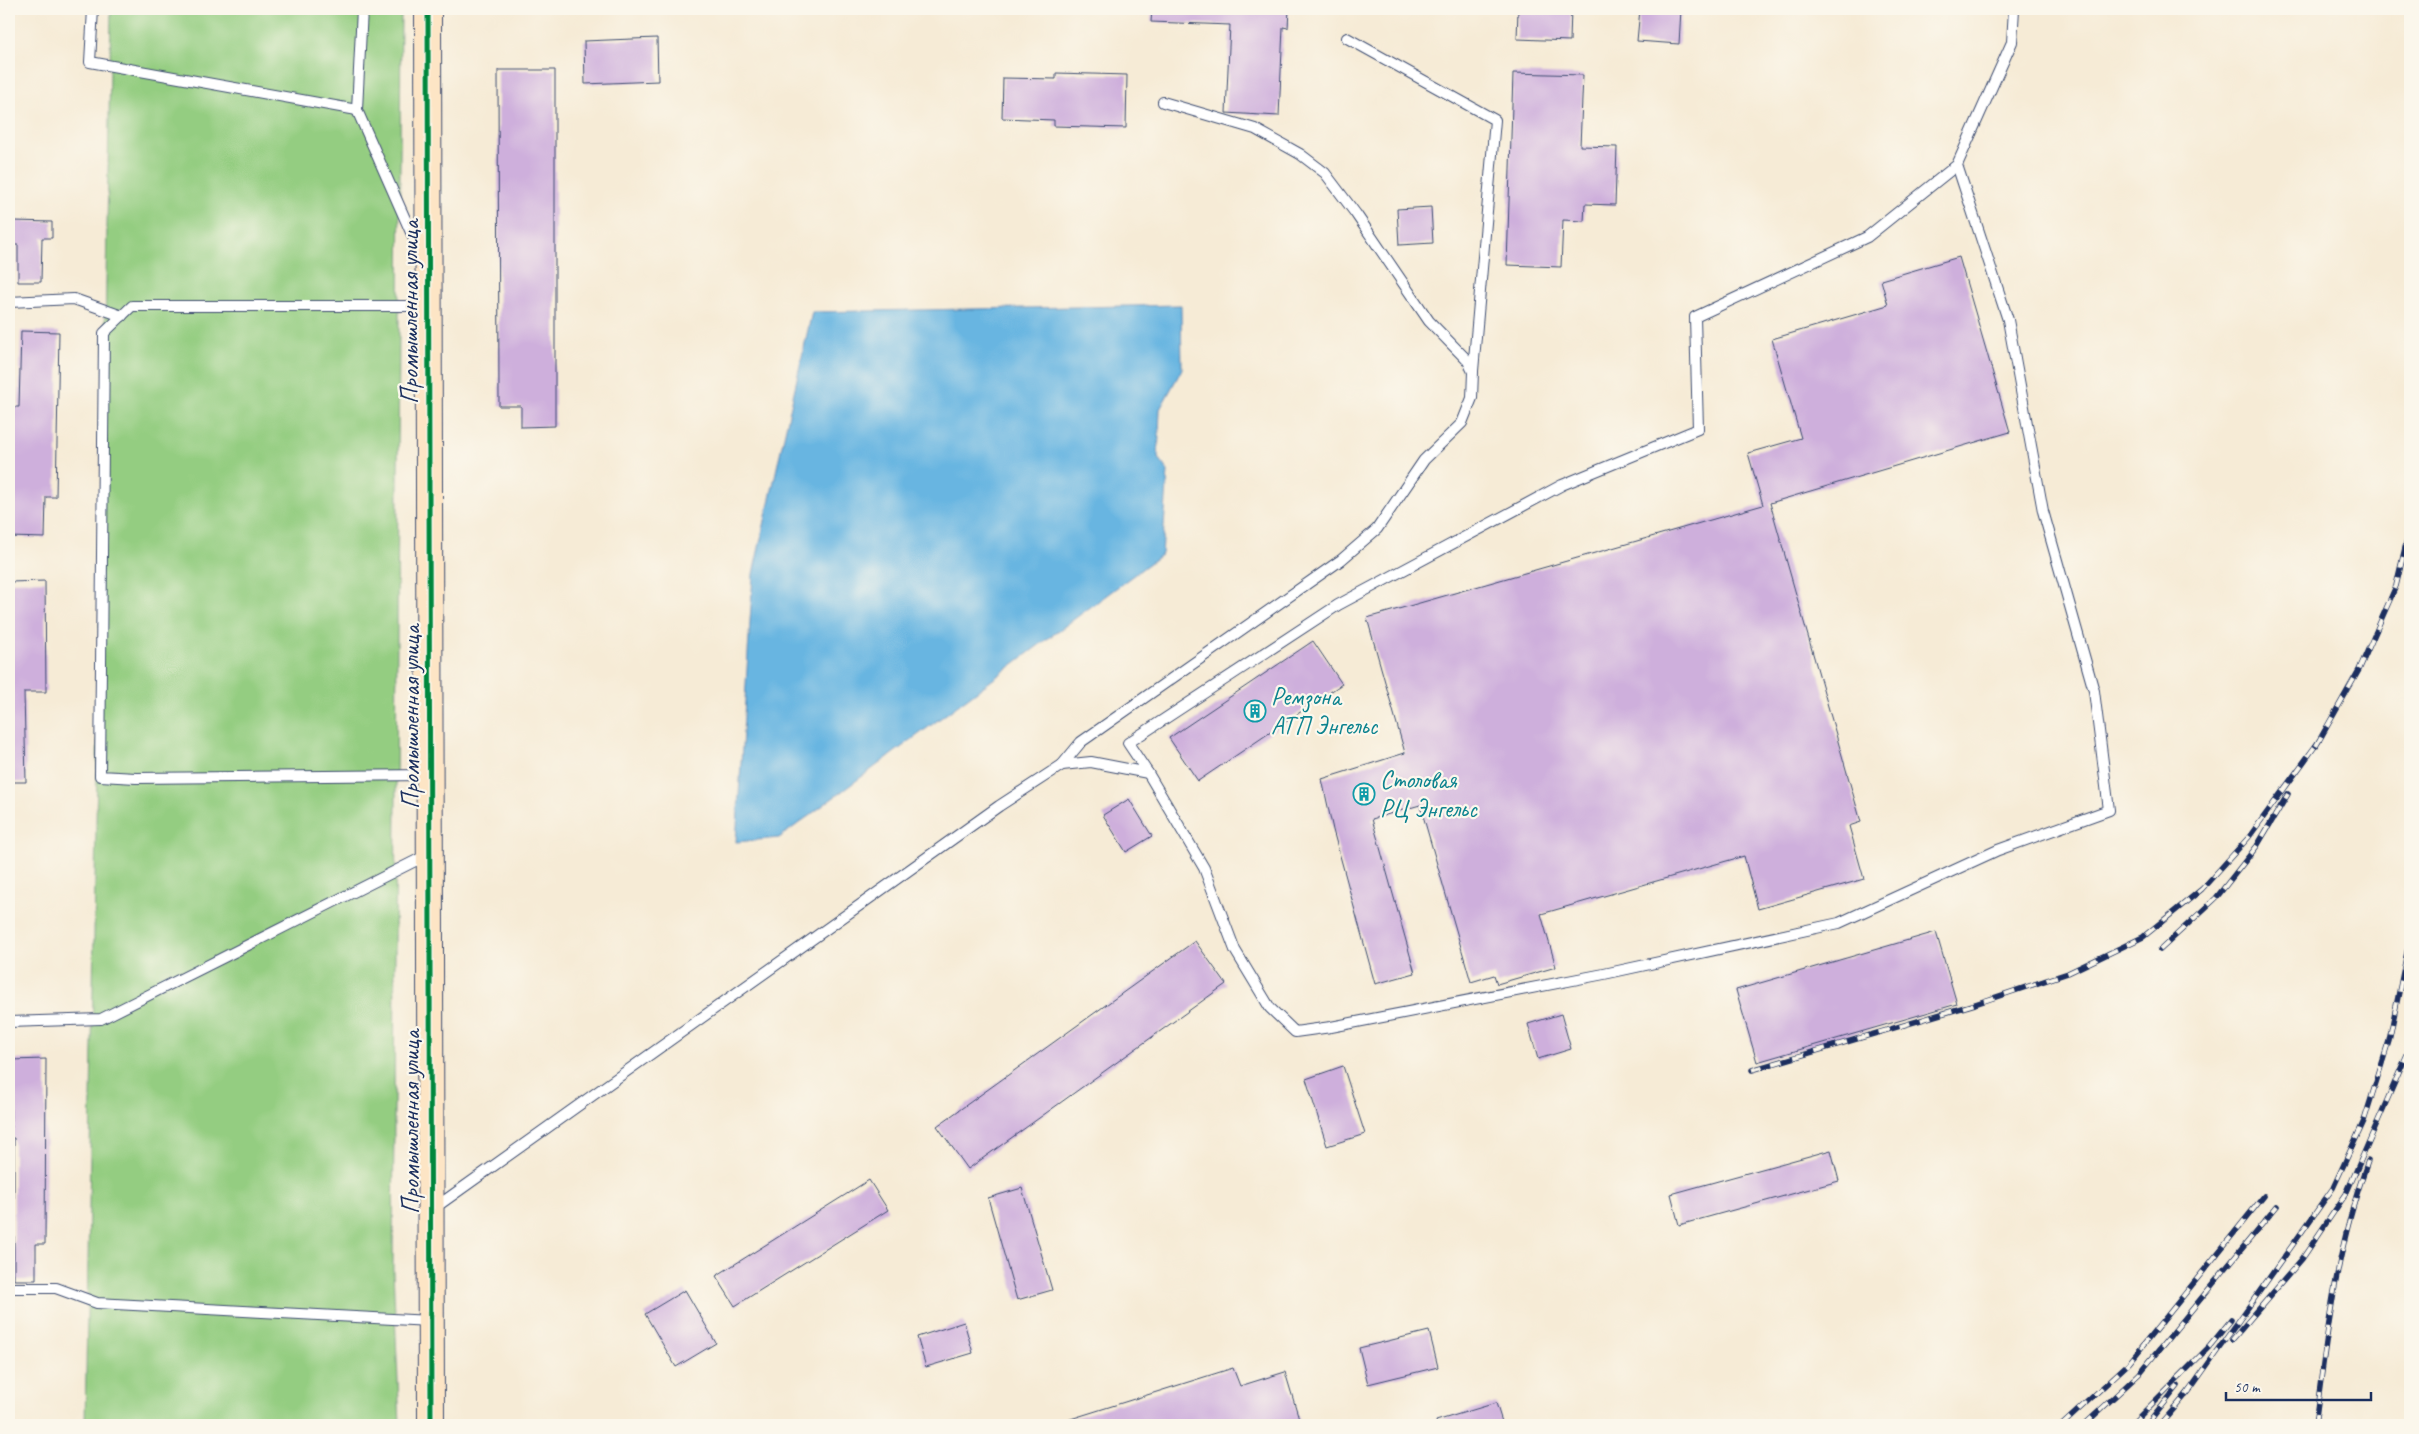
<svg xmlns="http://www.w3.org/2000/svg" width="2419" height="1434" font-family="Caveat,sans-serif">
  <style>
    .green { fill: #94cd81; stroke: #587e70 }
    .water { fill: #67b5e1; stroke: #4172a0 }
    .building { fill: #ceafdc }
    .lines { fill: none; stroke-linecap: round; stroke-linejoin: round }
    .lane-casing { stroke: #3c4b70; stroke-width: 12 }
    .secondary-casing { stroke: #3c4b70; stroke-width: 28 }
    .lane { stroke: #fff; stroke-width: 10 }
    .secondary { stroke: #fde5c5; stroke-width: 26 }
    .rail-casing { stroke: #1b2f5e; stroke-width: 5.5 }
    .rail { stroke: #fbf7ec; stroke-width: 4; stroke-dasharray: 11; stroke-linecap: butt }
    .cycleway-casing { stroke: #fbf7ec; stroke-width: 8 }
    .cycleway { stroke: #00873e; stroke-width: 5 }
    .labels { text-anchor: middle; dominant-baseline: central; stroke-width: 4.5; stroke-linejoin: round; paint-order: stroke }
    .street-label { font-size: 25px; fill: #1b2f5e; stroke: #fbf7ec }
    .culture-label { font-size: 25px; fill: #0d838f; stroke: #fbf7ec; text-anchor: start }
  </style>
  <rect width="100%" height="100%" fill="#fbf7ec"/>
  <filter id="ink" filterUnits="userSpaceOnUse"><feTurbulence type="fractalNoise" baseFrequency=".02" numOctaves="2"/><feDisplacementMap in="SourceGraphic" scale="10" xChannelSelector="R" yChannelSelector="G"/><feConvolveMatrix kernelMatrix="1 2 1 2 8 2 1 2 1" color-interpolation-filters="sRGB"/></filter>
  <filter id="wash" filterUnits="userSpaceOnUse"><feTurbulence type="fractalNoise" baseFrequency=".0096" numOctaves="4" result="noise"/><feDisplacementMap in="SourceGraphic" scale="20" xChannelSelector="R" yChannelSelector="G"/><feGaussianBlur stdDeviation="1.12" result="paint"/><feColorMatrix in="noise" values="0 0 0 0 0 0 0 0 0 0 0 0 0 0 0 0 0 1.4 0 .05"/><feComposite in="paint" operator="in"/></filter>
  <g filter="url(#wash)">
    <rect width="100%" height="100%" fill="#f6ebd6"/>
    <!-- green -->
    <polygon class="green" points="111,9 401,9 393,1270 400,1425 85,1425"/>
    <!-- water -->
    <polygon class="water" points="1181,305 1182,369 1160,409 1158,458 1168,471 1162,554 779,838 736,842 753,574 812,312"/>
    <g id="blocks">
      <!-- building -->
      <g class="building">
        <polygon points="1152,9 1289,9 1288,28 1283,27 1279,116 1226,113 1230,25 1151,22"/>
        <polygon points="1518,9 1571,9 1570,41 1517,39"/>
        <polygon points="1640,9 1681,9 1679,44 1637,41"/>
        <polygon points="657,38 658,81 585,84 584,41"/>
        <polygon points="498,70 555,70 555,426 521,427 521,406 499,406"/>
        <polygon points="1056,73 1127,75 1126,128 1054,126 1054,120 1002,118 1003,78 1056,79"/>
        <polygon points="1513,73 1583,75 1580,146 1617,147 1615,205 1585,204 1584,221 1563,220 1561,267 1507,265"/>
        <polygon points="1431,207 1433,243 1399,245 1397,209"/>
        <polygon points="14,221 52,222 52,238 42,238 41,282 18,282 18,245 13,245"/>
        <polygon points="1959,257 2010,432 1770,503 1861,822 1849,826 1864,879 1758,909 1744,856 1541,914 1556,967 1497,984 1494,975 1471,982 1420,805 1372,819 1415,973 1375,984 1333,830 1322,779 1405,753 1367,618 1763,505 1748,453 1801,438 1772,339 1888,305 1881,280"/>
        <polygon points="21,331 59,332 56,497 46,497 45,538 9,537 9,407 19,407"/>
        <polygon points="45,581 46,692 24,692 26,782 9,782 9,582"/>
        <polygon points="1313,641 1342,684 1198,781 1169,738"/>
        <polygon points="1129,799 1152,836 1126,852 1103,815"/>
        <polygon points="1936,932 1957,1004 1757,1062 1736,990"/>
        <polygon points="1195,941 1226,984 968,1169 937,1126"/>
        <polygon points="1561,1014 1571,1049 1538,1059 1528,1024"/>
        <polygon points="46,1059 45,1244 36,1244 36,1280 14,1280 14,1138 11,1138 10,1060"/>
        <polygon points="1343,1066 1365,1134 1327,1146 1306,1079"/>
        <polygon points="1831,1150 1839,1181 1679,1225 1671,1194"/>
        <polygon points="869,1180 888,1210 735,1306 716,1276"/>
        <polygon points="1022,1188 1052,1290 1017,1300 988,1198"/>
        <polygon points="685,1290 716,1343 676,1367 645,1314"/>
        <polygon points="964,1322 973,1353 926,1367 917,1337"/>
        <polygon points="1429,1331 1438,1367 1368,1384 1359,1348"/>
        <polygon points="1233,1368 1240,1386 1285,1372 1301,1425 1062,1425 1061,1422"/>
        <polygon points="1496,1403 1503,1425 1437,1425 1436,1421"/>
      </g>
    </g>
  </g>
  <g filter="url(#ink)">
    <use href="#blocks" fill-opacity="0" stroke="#3c4b70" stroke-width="1"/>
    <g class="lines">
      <!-- lane casing -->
      <g class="lane-casing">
        <g id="lane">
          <polyline points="93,9 90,62 357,110"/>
          <polyline points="362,9 357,110 421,255"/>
          <polyline points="1347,38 1495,120 1473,371"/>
          <polyline points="1957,165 2008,320 2043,511 2094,691 2109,810 1998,850 1839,923 1604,974 1331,1027 1295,1032 1270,1008 1235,950 1204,868 1148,773 1128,743 1338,605 1562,485 1698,429 1695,317 1867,237 1957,165 2012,42 2014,9"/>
          <polyline points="9,302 74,299 122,316"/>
          <polyline points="1062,765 1081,742 1341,560 1377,529 1424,460 1462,423 1472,398 1473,372 1468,361 1429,321 1356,214 1325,173 1300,154 1255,129 1163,102"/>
          <polyline points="429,775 136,778 100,776 104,333 132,306 429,306"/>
          <polyline points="9,1022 101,1019 429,854"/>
          <polyline points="433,1209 999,806 1062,765 1091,762 1148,773"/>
          <polyline points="9,1288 56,1288 97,1303 430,1321"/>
        </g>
      </g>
      <!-- secondary casing -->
      <g class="secondary-casing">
        <polyline id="secondary" points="428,9 431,1425"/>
      </g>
      <!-- lane -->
      <use href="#lane" class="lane"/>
      <!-- secondary -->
      <use href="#secondary" class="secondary"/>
      <!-- rail casing -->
      <g class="rail-casing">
        <g id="rail">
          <polyline points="2316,746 2359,670 2396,586 2410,527"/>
          <polyline points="2160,950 2216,898 2257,846 2288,794"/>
          <polyline points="1752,1070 1975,1004 2068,973 2143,937 2202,889 2249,837 2319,741"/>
          <polyline points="2232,1340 2302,1259 2346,1194 2409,1050"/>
          <polyline points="2186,1395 2333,1188 2364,1121 2389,1041 2410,938"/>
          <polyline points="2062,1425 2129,1363 2264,1196"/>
          <polyline points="2084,1425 2139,1374 2277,1206"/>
          <polyline points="2131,1425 2209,1347 2231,1320"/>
          <polyline points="2147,1425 2178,1386"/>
          <polyline points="2160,1425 2190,1390"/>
          <path d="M2315,1425C2327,1334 2336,1248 2368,1161"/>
        </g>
      </g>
      <!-- rail -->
      <use href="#rail" class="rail"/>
      <!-- cycleway casing -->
      <g class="cycleway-casing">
        <polyline id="cycleway" points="428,9 431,1425"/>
      </g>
      <!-- cycleway -->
      <use href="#cycleway" class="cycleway"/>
    </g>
  </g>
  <!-- icons -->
  <defs>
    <g id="building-ring" transform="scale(1.125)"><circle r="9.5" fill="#fbf7ec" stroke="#0f9aa8" stroke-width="1.5"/><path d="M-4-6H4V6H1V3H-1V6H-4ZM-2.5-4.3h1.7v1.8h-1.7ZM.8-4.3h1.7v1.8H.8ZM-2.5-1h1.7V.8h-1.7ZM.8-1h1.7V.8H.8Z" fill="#0f9aa8"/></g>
  </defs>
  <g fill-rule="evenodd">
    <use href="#building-ring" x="1255" y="711"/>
    <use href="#building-ring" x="1364" y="794"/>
  </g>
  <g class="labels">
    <!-- street labels -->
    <g class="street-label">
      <text transform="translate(410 312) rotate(-90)">Промышленная улица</text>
      <text transform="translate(411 717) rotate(-90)">Промышленная улица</text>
      <text transform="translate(411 1122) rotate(-90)">Промышленная улица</text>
    </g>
    <!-- culture labels -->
    <g class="culture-label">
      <text x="1271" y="697">Ремзона<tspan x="1271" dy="29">АТП Энгельс</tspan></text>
      <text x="1380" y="780">Столовая<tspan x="1380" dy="29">РЦ Энгельс</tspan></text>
    </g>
  </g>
  <!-- margin -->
  <rect width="2419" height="1434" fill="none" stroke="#fbf7ec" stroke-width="30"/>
  <!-- scale -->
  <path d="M2226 1392v8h145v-8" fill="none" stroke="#1b2f5e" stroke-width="2.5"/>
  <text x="2234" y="1392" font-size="15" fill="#1b2f5e" stroke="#fbf7ec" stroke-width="4" paint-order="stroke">50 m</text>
</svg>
